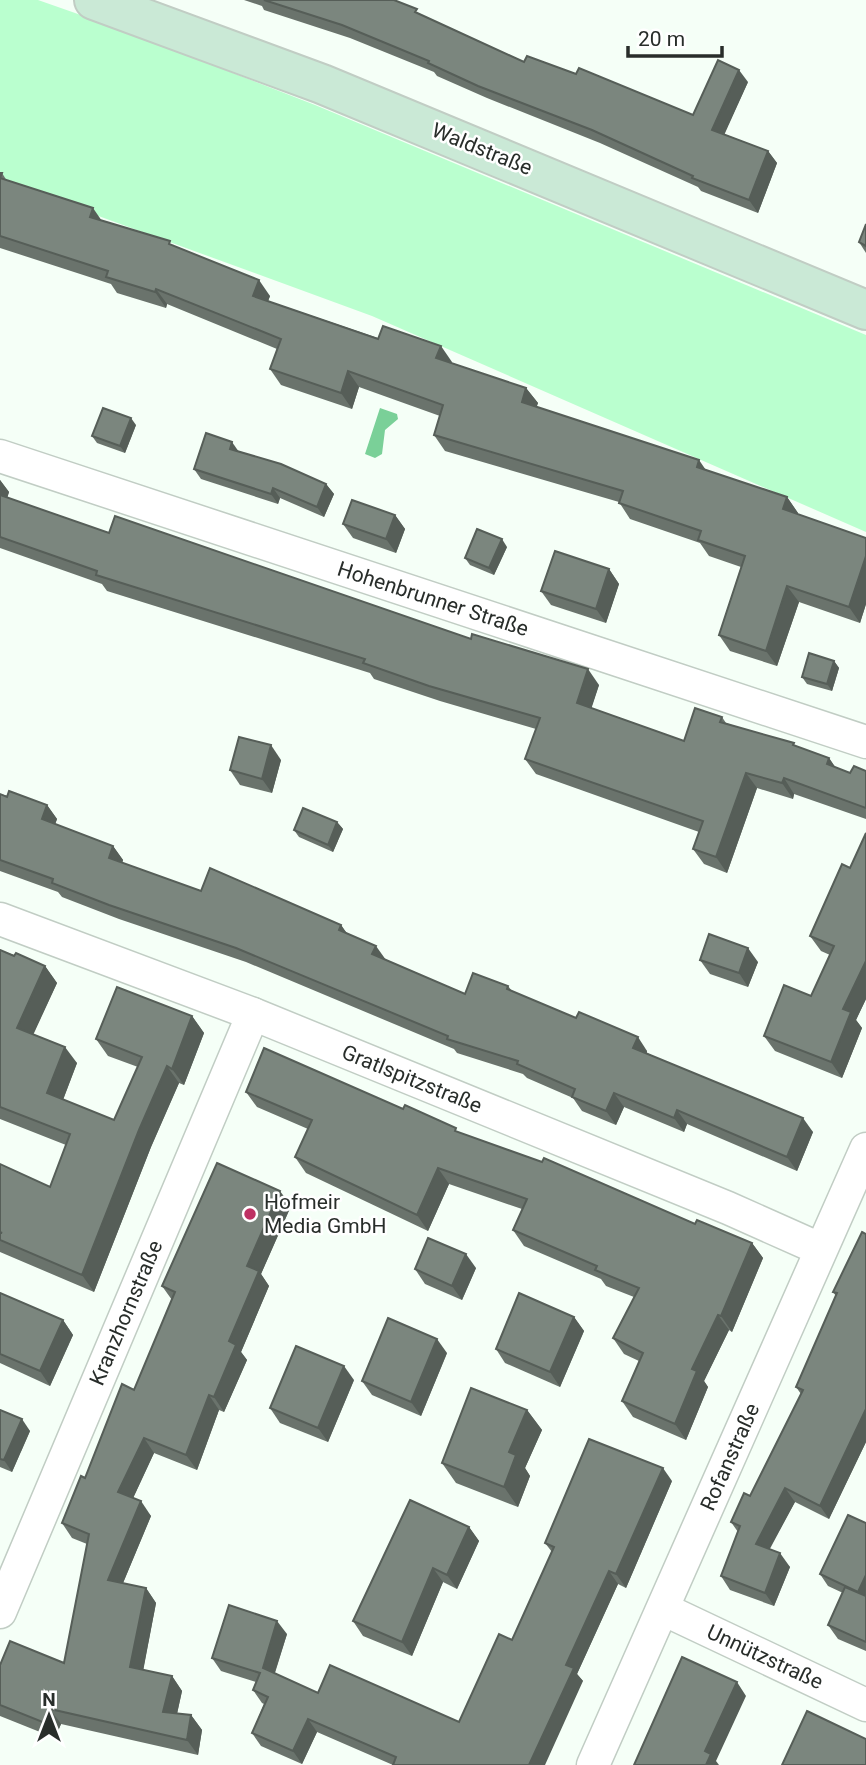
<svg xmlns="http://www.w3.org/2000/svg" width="866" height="1765" font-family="Roboto,sans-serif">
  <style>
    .green { fill: #baffcf }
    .water { fill: #7ad098 }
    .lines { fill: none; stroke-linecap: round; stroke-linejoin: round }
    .street-casing { stroke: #c1cdc4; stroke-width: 35 }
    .secondary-casing { stroke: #c1cdc4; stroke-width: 42 }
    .street { stroke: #fff; stroke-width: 32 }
    .secondary { stroke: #cae9d6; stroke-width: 38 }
    .wall { fill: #6a736c }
    .shaded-wall { fill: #565e58 }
    .building { fill: #7b867e; stroke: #565e58; stroke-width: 2 }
    .poi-dot { fill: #be3163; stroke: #fff; stroke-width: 2.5 }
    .labels { text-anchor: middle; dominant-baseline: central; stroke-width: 5; stroke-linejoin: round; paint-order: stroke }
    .street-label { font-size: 21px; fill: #282d2a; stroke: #fff }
    .poi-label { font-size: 21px; fill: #282d2a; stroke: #fff; text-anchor: start }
  </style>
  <rect width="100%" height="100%" fill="#f5fff7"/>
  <!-- green -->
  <polygon class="green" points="0,0 38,0 115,27 315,105 866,335 866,532 372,316 0,180"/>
  <!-- water -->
  <polygon class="water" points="380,408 397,414 398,419 385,430 382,454 375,458 365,454"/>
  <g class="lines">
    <!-- street casing -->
    <g class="street-casing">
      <g id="street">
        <polyline points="0,456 866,742"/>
        <polyline points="0,919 253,1014 728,1208 820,1249"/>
        <polyline points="663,1609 866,1705"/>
        <polyline points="0,1612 253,1014"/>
        <polyline points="593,1765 866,1149"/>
      </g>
    </g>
    <!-- secondary casing -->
    <g class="secondary-casing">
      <polyline id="secondary" points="94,0 322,84 866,310"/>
    </g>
    <!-- street -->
    <use href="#street" class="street"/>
    <!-- secondary -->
    <use href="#secondary" class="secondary"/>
  </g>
  <!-- wall -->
  <g class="wall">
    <polygon points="244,0 394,0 420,14 524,62 576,74 693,115 748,82 724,134 768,151 777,163 758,213 701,191 698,187 600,143 487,98 437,76 434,72 350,38 264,10 262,6"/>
    <polygon points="0,173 2,173 7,181 101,220 174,246 270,296 268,301 526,388 538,403 536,407 706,470 787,497 798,513 797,514 866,538 866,604 860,623 799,602 777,666 730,651 719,635 741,567 709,556 700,543 630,519 619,502 445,451 434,435 440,416 359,387 352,409 281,385 270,369 277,349 167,304 166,308 117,293 111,284 0,248"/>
    <polygon points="866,224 866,253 859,242"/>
    <polygon points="136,425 125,453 97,443 92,436"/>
    <polygon points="239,451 326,484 334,494 324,517 280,498 278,504 201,479 194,469"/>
    <polygon points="0,480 9,492 7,498 109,533 599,685 591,708 684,741 722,717 726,723 829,758 835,767 850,773 866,771 866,819 794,794 793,799 757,788 727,873 704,864 693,849 699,832 536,774 525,759 536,729 440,701 374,679 370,673 107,591 102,584 0,548"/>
    <polygon points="395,515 405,529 396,553 353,538 343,524"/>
    <polygon points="507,547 494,575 470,565 465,558"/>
    <polygon points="609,569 619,584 606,623 551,605 541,591"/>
    <polygon points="834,661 839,668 832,691 807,684 802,677"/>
    <polygon points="281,760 272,793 240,785 230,770"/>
    <polygon points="0,794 47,805 57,819 55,824 113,846 123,860 122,863 201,891 341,925 347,934 386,960 465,994 508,986 512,991 647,1051 647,1053 813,1132 797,1171 687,1124 684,1132 624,1107 616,1125 582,1111 573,1098 527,1078 523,1074 457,1053 454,1049 246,962 119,919 62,897 58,892 0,871"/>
    <polygon points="337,822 343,829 333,852 299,837 294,830"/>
    <polygon points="866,833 866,999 856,1020 862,1028 842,1078 775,1051 764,1036 811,996 830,955 821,951 810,936 850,868"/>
    <polygon points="0,950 45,966 57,983 33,1034 77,1063 63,1100 114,1120 138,1067 108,1056 96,1039 192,1016 204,1033 184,1085 179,1083 151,1147 94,1292 0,1252 0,1164 50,1187 66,1145 0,1119"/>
    <polygon points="700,960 758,962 748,987 710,974"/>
    <polygon points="246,1092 460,1133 695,1224 752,1243 763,1258 732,1332 729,1330 704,1381 708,1387 686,1440 633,1417 622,1401 639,1361 624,1354 613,1338 634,1297 606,1286 601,1279 524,1246 513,1230 522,1209 449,1184 428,1231 306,1173 295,1157 308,1129 257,1107"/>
    <polygon points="291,1206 261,1274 269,1286 241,1352 247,1360 224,1412 219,1410 197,1470 154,1453 133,1498 151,1516 123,1583 146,1588 156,1603 143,1670 172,1676 182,1691 177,1714 191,1715 202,1730 198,1755 61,1724 55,1738 0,1716 0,1665 64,1663 87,1544 72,1538 62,1523 134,1390 172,1300 162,1286"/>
    <polygon points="866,1234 866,1442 829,1519 795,1502 769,1549 790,1567 774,1606 730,1590 721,1576 738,1532 731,1522 750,1496 801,1394 796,1387 836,1296 833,1292"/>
    <polygon points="476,1268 462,1300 425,1284 415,1269"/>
    <polygon points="0,1293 63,1320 73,1335 50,1386 0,1363"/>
    <polygon points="574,1317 584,1331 560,1387 505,1363 496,1349"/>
    <polygon points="447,1353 421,1416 372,1395 362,1381"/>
    <polygon points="354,1380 328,1442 280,1423 270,1408"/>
    <polygon points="0,1410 30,1431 12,1472 0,1467"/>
    <polygon points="527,1410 542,1430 525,1468 530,1476 518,1507 456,1483 442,1463"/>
    <polygon points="672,1481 626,1588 618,1584 577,1674 583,1681 393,1765 317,1732 302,1764 261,1746 252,1733 264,1704 262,1703 253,1690 256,1682 221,1671 212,1658 287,1634 275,1673 318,1693 459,1722 512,1640 552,1552 545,1543"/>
    <polygon points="866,1523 866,1651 838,1639 828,1625 843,1593 828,1586 820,1574"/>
    <polygon points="469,1527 479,1541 457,1589 443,1582 412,1656 363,1636 353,1621"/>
  </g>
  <!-- shaded-wall -->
  <g class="shaded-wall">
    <polygon points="739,70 748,82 721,142 712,130"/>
    <polygon points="768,151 777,163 758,213 749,200"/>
    <polygon points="93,208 104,224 90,217"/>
    <polygon points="259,280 270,296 264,312 253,296"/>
    <polygon points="156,289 167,304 166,308 155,292"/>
    <polygon points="441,346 452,362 447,374 436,358"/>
    <polygon points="348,371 359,387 352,409 341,393"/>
    <polygon points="526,388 538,403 533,418 522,402"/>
    <polygon points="131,418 136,425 125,453 120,446"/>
    <polygon points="232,442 239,452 230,449"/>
    <polygon points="699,460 710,476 697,467"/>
    <polygon points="0,480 9,492 4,508 0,503"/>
    <polygon points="326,484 334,494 324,517 317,507"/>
    <polygon points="273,488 280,498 278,504 271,494"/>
    <polygon points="787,497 798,513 794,525 783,509"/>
    <polygon points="395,515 405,529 396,553 386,539"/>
    <polygon points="502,539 507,547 494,575 489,568"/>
    <polygon points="866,556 866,604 860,623 849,607"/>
    <polygon points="609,569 619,584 606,623 596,609"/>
    <polygon points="787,586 799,602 777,666 766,651"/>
    <polygon points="834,661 839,668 832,691 827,684"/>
    <polygon points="588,669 599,685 588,719 577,703"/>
    <polygon points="271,745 281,760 272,793 262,779"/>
    <polygon points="829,758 840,774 827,764"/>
    <polygon points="746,773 757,788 727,873 716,857"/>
    <polygon points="784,778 794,794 793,799 782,783"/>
    <polygon points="47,805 57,819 52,833 42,819"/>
    <polygon points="337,822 343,829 333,852 328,845"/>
    <polygon points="113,846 123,860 119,872 109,858"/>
    <polygon points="341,925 351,939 339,930"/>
    <polygon points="376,946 386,960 372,954"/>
    <polygon points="748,948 758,962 748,987 739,973"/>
    <polygon points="866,961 866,999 856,1020 862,1028 842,1078 831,1062 843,1009"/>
    <polygon points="45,966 57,983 29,1044 17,1028"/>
    <polygon points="192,1016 204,1033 184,1085 172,1069"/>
    <polygon points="638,1037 647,1051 643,1062 633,1048"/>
    <polygon points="65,1047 77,1063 59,1110 47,1093"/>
    <polygon points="167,1066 179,1083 151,1147 94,1292 82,1275 139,1130"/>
    <polygon points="614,1093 624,1107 616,1125 606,1111"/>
    <polygon points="677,1110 687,1124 684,1132 674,1118"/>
    <polygon points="803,1118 813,1132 797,1171 787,1157"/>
    <polygon points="438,1168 449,1184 428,1231 417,1215"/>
    <polygon points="280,1191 291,1206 261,1274 269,1286 241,1352 247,1360 224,1412 214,1397 247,1266"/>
    <polygon points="752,1243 763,1258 732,1332 721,1316"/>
    <polygon points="466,1254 476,1268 462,1300 452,1286"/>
    <polygon points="718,1315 729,1330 704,1381 708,1387 686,1440 675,1424 692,1369"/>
    <polygon points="574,1317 584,1331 560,1387 550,1372"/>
    <polygon points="63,1320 73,1335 50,1386 40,1371"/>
    <polygon points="437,1339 447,1353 421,1416 411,1402"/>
    <polygon points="344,1366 354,1380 328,1442 318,1428"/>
    <polygon points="209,1395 219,1410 197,1470 186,1455"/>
    <polygon points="866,1409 866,1442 829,1519 820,1506"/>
    <polygon points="527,1410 542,1430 525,1468 530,1476 518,1507 504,1487 509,1452"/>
    <polygon points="22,1419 30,1431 12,1472 4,1460"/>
    <polygon points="144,1438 154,1453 129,1507 118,1492"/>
    <polygon points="663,1468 672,1481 626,1588 616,1574"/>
    <polygon points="785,1488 795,1502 765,1558 756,1544"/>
    <polygon points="141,1501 151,1516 118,1595 108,1580"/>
    <polygon points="469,1527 479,1541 457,1589 447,1575"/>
    <polygon points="780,1553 790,1567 774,1606 765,1593"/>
    <polygon points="433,1568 443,1582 412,1656 402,1642"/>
    <polygon points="609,1571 618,1584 577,1674 583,1681 545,1765 529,1765 566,1665"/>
    <polygon points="866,1575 866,1604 858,1592"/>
    <polygon points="146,1588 156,1603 141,1682 130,1667"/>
    <polygon points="277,1621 287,1634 272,1681 263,1668"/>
    <polygon points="172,1676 182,1691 174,1727 163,1712"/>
    <polygon points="737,1682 746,1696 716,1761 719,1765 706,1765 705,1751"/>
    <polygon points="50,1709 61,1724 55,1738 45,1723"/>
    <polygon points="191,1715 202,1730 198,1755 187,1740"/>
    <polygon points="308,1719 317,1732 302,1764 293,1751"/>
  </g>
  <!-- building -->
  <g class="building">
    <polygon points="264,0 394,0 417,9 415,12 524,62 527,56 576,74 579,68 693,115 718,60 739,70 712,130 768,151 749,200 692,178 693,176 592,130 478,86 428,63 429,61 342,25"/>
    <polygon points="0,173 2,173 0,178 93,208 90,217 170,241 169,244 259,280 253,296 378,339 383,326 441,346 436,358 526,388 522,402 699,460 697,467 787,497 783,509 866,538 866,556 849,607 787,586 766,651 719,635 745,556 698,540 701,531 619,503 623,491 434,435 443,405 348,371 341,393 270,369 281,339 156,289 155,292 106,277 108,271 0,236"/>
    <polygon points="866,224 866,246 859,242"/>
    <polygon points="103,408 131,418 120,446 92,436"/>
    <polygon points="206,433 232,442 230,449 281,464 326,484 317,507 273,488 271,494 194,469"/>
    <polygon points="0,495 109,533 115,516 471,639 472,634 588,669 577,703 684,741 695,708 722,717 720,722 794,743 793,745 829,758 827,764 850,773 854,766 866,771 866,808 784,778 782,783 746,773 716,857 693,849 703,821 525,759 540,718 429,686 363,663 365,659 96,575 97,571 0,537"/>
    <polygon points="352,500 395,515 386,539 343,524"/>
    <polygon points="477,529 502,539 489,568 465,558"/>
    <polygon points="555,551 609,569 596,609 541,591"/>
    <polygon points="809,653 834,661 827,684 802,677"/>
    <polygon points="239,737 271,745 262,779 230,770"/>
    <polygon points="9,791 47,805 42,819 113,846 109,858 201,891 210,868 341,925 339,930 376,946 372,954 465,994 473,973 508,986 507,989 576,1018 579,1012 638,1037 633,1048 803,1118 787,1157 677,1110 674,1118 614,1093 606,1111 572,1097 575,1089 517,1064 518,1061 447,1039 448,1036 236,948 109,905 52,883 53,879 0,860 0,794 7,797"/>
    <polygon points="303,808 337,822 328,845 294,830"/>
    <polygon points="866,833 866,961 843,1009 851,1012 831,1062 764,1036 784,985 811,996 834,946 810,936 842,864 850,868"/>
    <polygon points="709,934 748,948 739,973 700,960"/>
    <polygon points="0,950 14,956 16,953 45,966 17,1028 65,1047 47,1093 114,1120 142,1057 96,1039 117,987 192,1016 172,1069 167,1066 139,1130 82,1275 0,1240 0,1233 2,1233 0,1232 0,1164 50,1187 70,1134 0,1107"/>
    <polygon points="264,1048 403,1109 405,1105 456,1128 455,1131 542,1162 544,1158 695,1224 697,1220 752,1243 721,1316 718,1315 692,1369 697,1371 675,1424 622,1401 643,1353 613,1338 639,1288 595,1270 597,1266 513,1230 527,1199 438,1168 417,1215 295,1157 312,1120 246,1092"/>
    <polygon points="217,1163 280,1191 247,1266 259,1271 229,1341 236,1345 214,1397 209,1395 186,1455 144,1438 118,1492 141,1501 108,1580 146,1588 130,1667 172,1676 163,1712 191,1715 187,1740 50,1709 45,1723 0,1705 0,1665 10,1641 64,1663 89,1534 62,1523 81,1476 85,1478 122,1384 134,1390 175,1292 162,1286"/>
    <polygon points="862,1232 866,1234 866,1409 820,1506 785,1488 756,1544 780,1553 765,1593 721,1576 740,1526 731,1522 744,1493 750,1496 803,1390 796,1387 837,1293 833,1292"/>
    <polygon points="428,1238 466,1254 452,1286 415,1269"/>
    <polygon points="0,1293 63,1320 40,1371 0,1354"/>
    <polygon points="519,1293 574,1317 550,1372 496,1349"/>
    <polygon points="388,1318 437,1339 411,1402 362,1381"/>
    <polygon points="296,1346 344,1366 318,1428 270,1408"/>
    <polygon points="471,1388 527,1410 509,1452 516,1455 504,1487 442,1463"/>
    <polygon points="0,1410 22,1419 4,1460 0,1459"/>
    <polygon points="589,1439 663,1468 616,1574 609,1571 566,1665 574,1668 529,1765 393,1765 396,1757 308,1719 293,1751 252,1733 268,1697 253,1690 260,1673 212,1658 229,1605 277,1621 263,1668 318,1693 330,1665 459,1722 499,1634 512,1640 554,1547 545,1543"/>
    <polygon points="410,1500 469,1527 447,1575 433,1568 402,1642 353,1621"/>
    <polygon points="848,1515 866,1523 866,1575 858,1592 820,1574"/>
    <polygon points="845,1587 866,1596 866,1642 828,1625"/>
    <polygon points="682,1657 737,1682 705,1751 711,1754 706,1765 634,1765"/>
    <polygon points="807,1711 866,1739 866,1765 782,1765"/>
  </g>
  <!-- markers -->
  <circle class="poi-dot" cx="250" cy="1214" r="7"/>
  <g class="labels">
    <!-- street labels -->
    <g class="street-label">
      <text transform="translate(482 149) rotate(22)">Waldstraße</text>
      <text transform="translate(433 599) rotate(18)">Hohenbrunner Straße</text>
      <text transform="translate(412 1079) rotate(22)">Gratlspitzstraße</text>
      <text transform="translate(126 1313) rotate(-67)">Kranzhornstraße</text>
      <text transform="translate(730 1457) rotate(-66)">Rofanstraße</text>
      <text transform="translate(765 1657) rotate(25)">Unnützstraße</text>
    </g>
    <!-- poi labels -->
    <g class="poi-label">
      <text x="264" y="1202">Hofmeir<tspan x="264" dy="24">Media GmbH</tspan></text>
    </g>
  </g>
  <!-- north arrow -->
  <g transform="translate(49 1716)" stroke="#ffffff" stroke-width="5" paint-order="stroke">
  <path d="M0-5L12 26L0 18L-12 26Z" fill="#282d2a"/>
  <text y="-10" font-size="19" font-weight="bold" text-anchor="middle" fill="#282d2a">N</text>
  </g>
  <!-- scale -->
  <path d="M628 46v10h94v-10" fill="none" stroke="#282d2a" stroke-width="3.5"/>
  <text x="638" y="46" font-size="21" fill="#282d2a" stroke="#ffffff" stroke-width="5" paint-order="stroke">20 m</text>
</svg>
